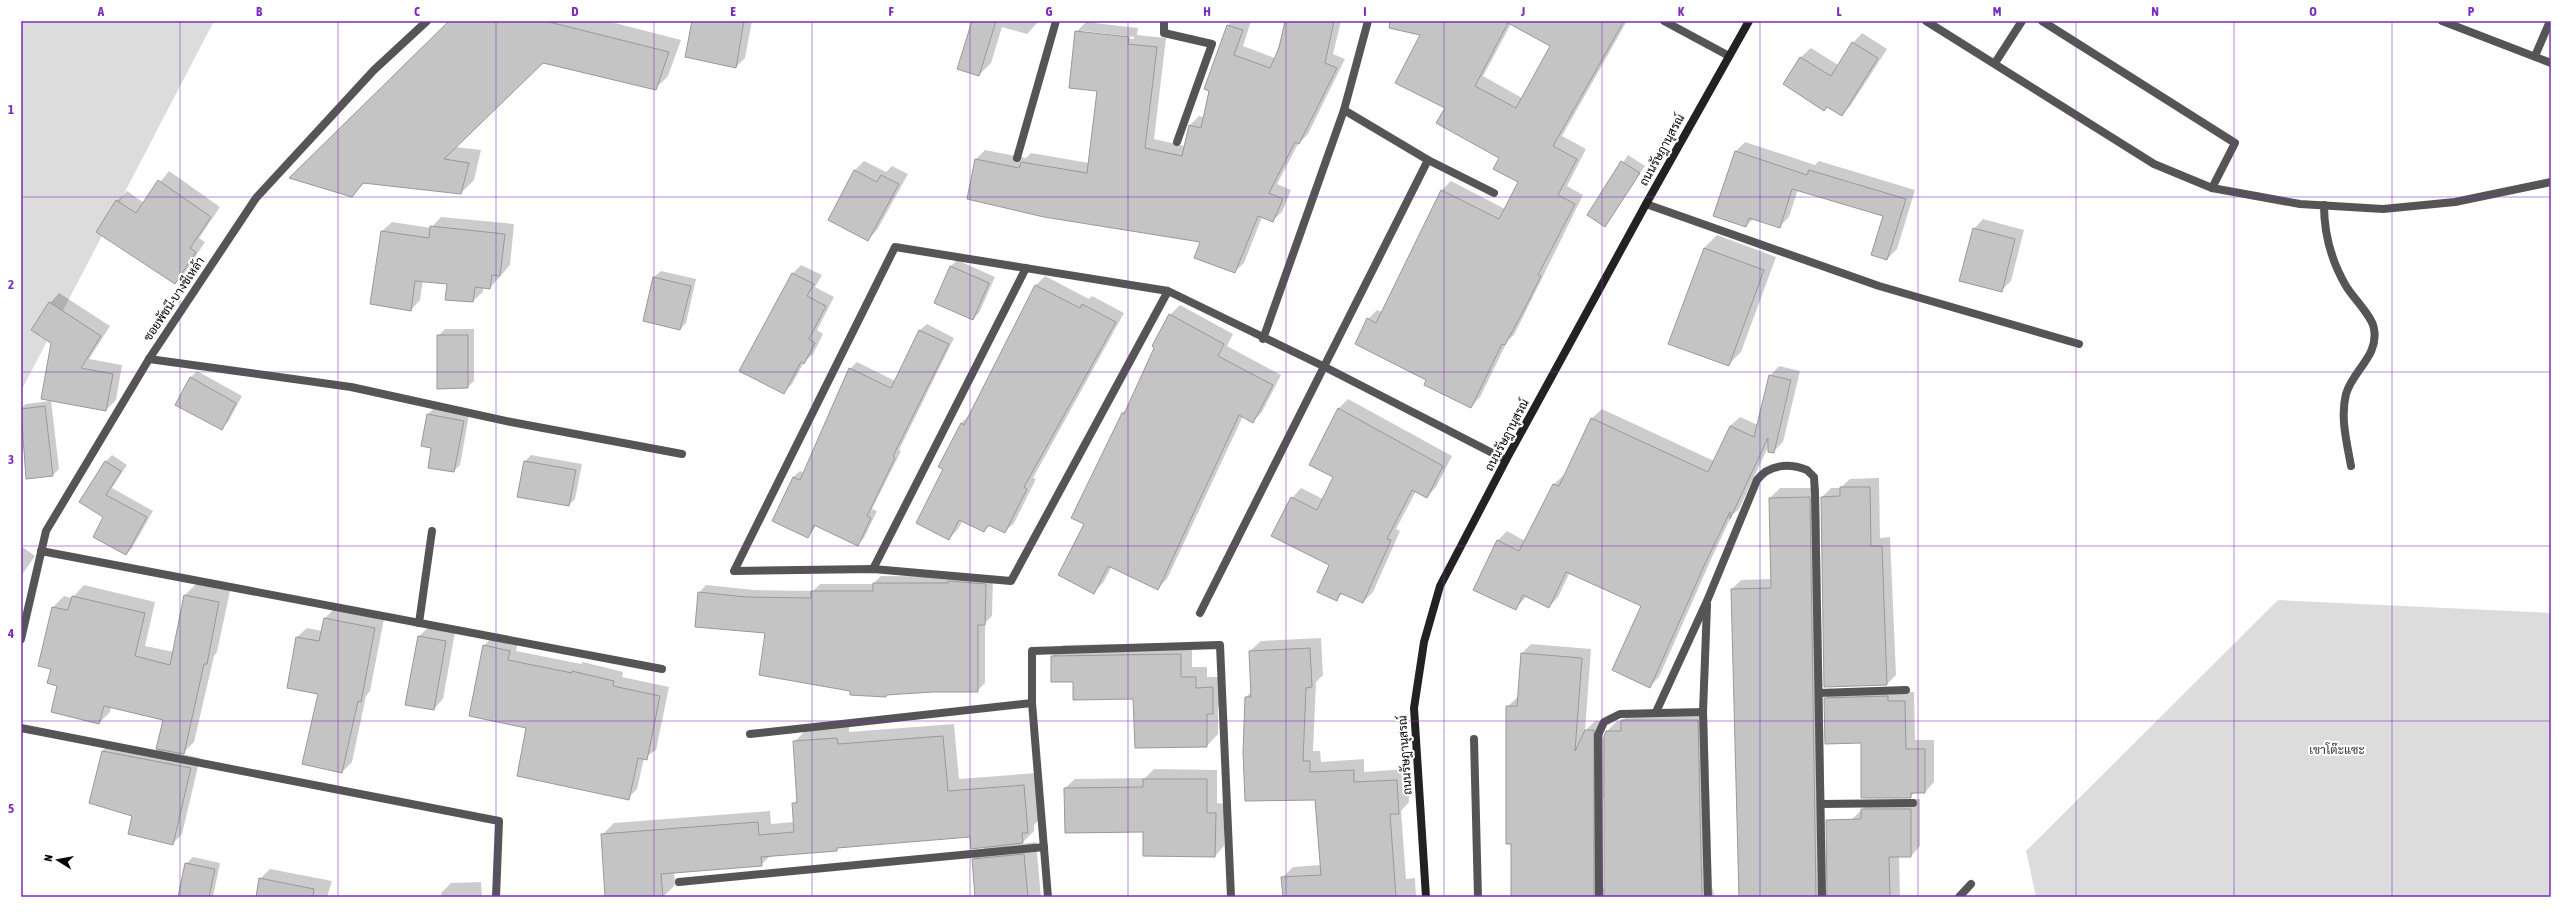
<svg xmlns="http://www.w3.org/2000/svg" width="2572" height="918" font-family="'Asap Condensed',Sarabun,sans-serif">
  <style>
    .green { fill: #dcdcdc }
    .shadow { fill: #0003; fill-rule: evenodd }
    .building { fill: #c4c4c4; stroke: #999; fill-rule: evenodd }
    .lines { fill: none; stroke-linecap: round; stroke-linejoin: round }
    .lane { stroke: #555; stroke-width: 8 }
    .street { stroke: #555; stroke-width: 8 }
    .secondary { stroke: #222; stroke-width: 8 }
    .grid { fill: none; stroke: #7b2cbf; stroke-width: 1; stroke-opacity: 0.55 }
    .labels { text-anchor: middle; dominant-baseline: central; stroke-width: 4; stroke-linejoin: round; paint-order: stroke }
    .street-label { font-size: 12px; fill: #000; stroke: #fff }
    .park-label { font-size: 12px; fill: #333; stroke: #fff }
    .neatline { fill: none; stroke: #7b2cbf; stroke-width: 1.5 }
    .grid-label { font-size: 13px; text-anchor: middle; font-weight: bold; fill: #7b2cbf }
  </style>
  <rect width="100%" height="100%" fill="#fff"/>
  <!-- green -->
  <g class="green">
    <polygon points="21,21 214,21 21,391"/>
    <polygon points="2278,600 2551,613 2551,897 2036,897 2026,851"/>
  </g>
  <!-- shadow -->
  <g class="shadow">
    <polygon points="450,21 607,21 681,40 668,76 655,89 543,62 455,147 481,150 474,180 461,193 365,182 352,196"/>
    <polygon points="696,21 752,21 745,58 736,67 686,56"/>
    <polygon points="972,21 1039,21 1027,34 1002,27 991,63 979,75"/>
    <path d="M1232,21H1251L1243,46L1275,58L1286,21H1341L1333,54L1345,59L1308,134L1298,144L1277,184L1291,190L1282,212L1272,221L1262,217L1244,263L1234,272L1201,241L976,159L985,150L1026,158L1031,153L1089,163L1098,90L1076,32L1086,22L1138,28L1137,35L1166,38L1154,139L1185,146L1190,125L1199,116L1204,117L1210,90L1205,89L1228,25ZM1083,31L1134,37V39L1083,33Z"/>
    <path d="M1394,21H1627L1562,136L1586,149L1567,186L1583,195L1514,335L1508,340L1480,397L1471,407L1428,380L1368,319L1377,310L1382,312L1441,191L1451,181L1505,209L1520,182L1500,157L1446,108L1421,34ZM1511,24L1551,45L1522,98L1483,76Z"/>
    <polygon points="1862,33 1887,49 1851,105 1842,115 1828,106 1824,110 1784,84 1801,57 1811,48 1838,65 1853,43"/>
    <polygon points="1745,142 1815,165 1819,161 1915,190 1897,249 1887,259 1884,216 1798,189 1789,217 1779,227 1754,218 1746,226 1736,151"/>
    <polygon points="1628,155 1645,166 1605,226 1589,215"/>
    <polygon points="864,161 886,172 892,166 908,174 877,230 868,239 830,220 855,170"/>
    <polygon points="169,171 220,207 199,238 205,242 184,274 175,283 97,232 117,201 127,191 144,203"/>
    <polygon points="441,217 514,224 510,265 490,288 483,287 483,292 473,301 448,283 423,280 420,300 411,310 382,231 392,222 431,228"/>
    <polygon points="1983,219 2024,230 2011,281 2001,291 1974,229"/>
    <polygon points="1717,235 1776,257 1741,352 1728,365 1704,248"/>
    <polygon points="957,260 995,277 979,313 973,319 935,302 951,266"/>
    <polygon points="801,265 822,275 815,287 834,297 817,330 823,334 813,354 804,362 792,384 783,393 793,273"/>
    <polygon points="661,271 696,279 686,323 680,329 644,320 654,277"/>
    <polygon points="1045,276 1089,299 1092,296 1124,313 1033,478 1036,479 1014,523 1004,532 990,525 984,531 963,520 958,529 949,539 944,469 961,423 970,415 1036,285"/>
    <polygon points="59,293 110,326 89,359 122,365 116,400 106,410 51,400 59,469 53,475 27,478 21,408 26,404 50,401 52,343 50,303"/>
    <polygon points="1180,305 1233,334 1227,346 1281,375 1262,412 1253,421 1243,416 1167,579 1158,588 1112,566 1103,583 1093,593 1086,524 1122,413 1128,408 1170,315"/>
    <polygon points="927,324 954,338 899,450 901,451 872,509 877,511 864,538 858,544 817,525 808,537 793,477 800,471 804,473 850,369 857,362 895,381 920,330"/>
    <polygon points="445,329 474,329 474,381 467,387 438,336"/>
    <polygon points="1779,366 1800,371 1783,442 1773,452 1769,445 1739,509 1732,515 1713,555 1659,677 1650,686 1643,605 1570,572 1558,597 1549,607 1527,596 1516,608 1497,541 1507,531 1525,541 1554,484 1564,475 1566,476 1592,418 1602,409 1714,461 1730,426 1740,417 1758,425 1770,376"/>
    <polygon points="197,371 242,396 228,422 221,428 190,378"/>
    <polygon points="1348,399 1452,456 1436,487 1427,497 1416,491 1396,529 1400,531 1373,592 1363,602 1343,593 1336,600 1330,564 1292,498 1301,488 1323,499 1334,477 1339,408"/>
    <polygon points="434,408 469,415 460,465 454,471 432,448 428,414"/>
    <polygon points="112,455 127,465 112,488 153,511 132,548 126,554 105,517 106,461"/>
    <polygon points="531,455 582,464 575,499 569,505 518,496 525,461"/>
    <polygon points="1879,478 1880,538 1890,537 1896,675 1887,684 1825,686 1822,497 1831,488 1840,488 1850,479"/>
    <polygon points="1780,488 1819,488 1826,887 1829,897 1739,897 1732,589 1741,580 1772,579 1770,498"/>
    <polygon points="21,546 35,556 21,576"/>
    <polygon points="881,576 993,577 992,616 985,623 985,683 977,691 933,691 888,693 885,696 851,690 766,632 699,593 706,585 754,590 813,591 820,584 873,584"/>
    <polygon points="196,584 230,591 217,652 214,656 194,742 182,754 200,758 182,834 172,844 133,815 102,751 112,742 154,751 157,749 164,720 111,707 110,712 99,723 58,685 52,668 39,665 53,607 64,596 72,598 84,585 155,602 145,646 174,652 185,595"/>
    <polygon points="334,609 384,619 370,691 366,696 352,762 342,772 319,693 297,637 307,628 322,631 324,619"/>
    <polygon points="429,627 455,632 443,699 434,709 406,704 419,636"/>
    <polygon points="493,636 518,642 516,651 581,664 583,662 623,672 622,677 669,687 656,750 644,758 637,789 628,798 527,727 484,646"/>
    <polygon points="1321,638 1323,675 1316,682 1313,751 1320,751 1321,762 1364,759 1364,772 1408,769 1409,802 1401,811 1406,879 1415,878 1416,897 1284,897 1282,878 1293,867 1321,865 1316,799 1246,697 1252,691 1250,651 1261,641"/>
    <polygon points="1192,643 1192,667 1207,667 1207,677 1224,677 1224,701 1218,707 1218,734 1207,746 1134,698 1074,681 1052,656 1063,645"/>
    <path d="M1531,644L1591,649L1585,731L1595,721H1603V739L1607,731L1617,721L1622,722L1631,711H1707L1712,887L1715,897H1512L1507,707L1518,697L1522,653ZM1603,798H1605V892L1603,887Z"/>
    <polygon points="1835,689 1914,692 1915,740 1934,740 1934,782 1925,792 1915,792 1910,797 1862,742 1825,699"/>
    <polygon points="954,724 959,779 1036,773 1039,820 1034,825 1034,831 1021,844 1036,842 1041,897 976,897 973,860 986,846 970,836 840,846 836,850 770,856 761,865 674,872 675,885 663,897 606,897 602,835 614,823 770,811 771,824 794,822 793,804 798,799 794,742 806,730 849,726 849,732"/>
    <polygon points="1154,769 1217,770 1217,803 1225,804 1224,846 1215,856 1144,831 1065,788 1075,779 1145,778"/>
    <polygon points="1920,799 1920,846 1911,856 1899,856 1900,897 1852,897 1851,820 1872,800"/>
    <polygon points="193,857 220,863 213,897 179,897 186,864"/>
    <polygon points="270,869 332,881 327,897 257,897 260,879"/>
    <polygon points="481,882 482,897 442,897 441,893 451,883"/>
  </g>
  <!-- building -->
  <g class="building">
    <polygon points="449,21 545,21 669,52 656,90 543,63 444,159 469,163 461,194 363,183 352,197 289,178"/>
    <polygon points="692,21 744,21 736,68 685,57"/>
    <polygon points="972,21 996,21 979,76 957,69"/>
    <polygon points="1285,21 1334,21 1325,63 1337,68 1299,144 1295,142 1269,193 1283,199 1273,222 1258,216 1235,273 1194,258 1200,242 1044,217 967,199 975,159 1019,168 1021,162 1087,173 1097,91 1069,88 1075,31 1129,37 1128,44 1157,47 1145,148 1182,156 1189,125 1201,128 1209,91 1204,89 1227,25 1243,30 1234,55 1270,68 1279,48"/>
    <path d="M1390,21H1624L1553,146L1577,159L1558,195L1575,204L1538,275L1541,276L1525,308L1505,345L1502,344L1471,408L1424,385L1426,380L1355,344L1367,318L1376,323L1441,190L1499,219L1518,182L1493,169L1499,158L1436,123L1445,108L1395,83L1420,35L1389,28ZM1508,23L1550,46L1516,108L1475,86Z"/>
    <polygon points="1852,42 1878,58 1842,116 1827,107 1824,111 1783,84 1800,57 1831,76"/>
    <polygon points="1735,151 1807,175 1809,170 1906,199 1887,260 1871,255 1883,216 1792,189 1780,228 1749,218 1746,227 1713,216"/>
    <polygon points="1621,161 1640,173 1605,227 1587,215"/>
    <polygon points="854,170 877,182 881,175 899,184 868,241 828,220"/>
    <polygon points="158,180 211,217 190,248 196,252 175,284 96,232 116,200 136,213"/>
    <polygon points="430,226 505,234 500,276 492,275 490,289 475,287 473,302 445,300 447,284 415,281 411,311 370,304 381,231 429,238"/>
    <polygon points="1973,228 2015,239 2002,292 1959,281"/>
    <polygon points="1704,248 1764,270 1729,366 1668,344"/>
    <polygon points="950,266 989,283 973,320 934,303"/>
    <polygon points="792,273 814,284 807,296 826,306 809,339 815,343 804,364 801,362 784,394 739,371"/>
    <polygon points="653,277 691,286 680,330 643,321"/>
    <polygon points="1035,285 1080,308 1082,304 1116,322 1024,487 1027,489 1005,533 988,525 984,532 959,520 949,540 916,523 943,469 938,467 961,423 964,425"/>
    <polygon points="49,302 101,336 81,368 113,374 106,411 41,399 51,343 31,330"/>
    <polygon points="1169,314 1224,344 1218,356 1273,385 1253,423 1239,415 1158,590 1108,566 1094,594 1058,575 1084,524 1071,518 1122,413 1124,414 1154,348 1152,346"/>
    <polygon points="919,330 949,344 893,456 895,458 867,516 871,518 858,546 814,525 808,538 772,521 793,477 800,480 849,368 891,388"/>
    <polygon points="437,335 468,335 468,388 437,389"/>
    <polygon points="1769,375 1791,380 1774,453 1768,452 1768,438 1730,519 1730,512 1704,566 1650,688 1612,670 1641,606 1566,572 1549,608 1523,595 1516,610 1473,590 1497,540 1519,551 1553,484 1559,486 1591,418 1708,472 1730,426 1754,437"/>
    <polygon points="190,377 236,403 222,430 175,405"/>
    <polygon points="45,406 53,476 26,479 21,409"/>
    <polygon points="1338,408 1443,466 1427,498 1412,490 1387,539 1391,540 1363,603 1340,593 1337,601 1317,592 1329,565 1271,536 1291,497 1317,510 1333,477 1309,465"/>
    <polygon points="427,414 464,421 454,472 428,468 431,448 421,446"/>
    <polygon points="105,461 121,471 106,495 147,517 126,555 93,537 103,517 79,502"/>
    <polygon points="524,461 576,470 569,506 517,497"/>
    <polygon points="1840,487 1870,487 1871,546 1882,546 1887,685 1824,687 1821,497 1840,496"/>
    <polygon points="1810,497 1816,897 1739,897 1731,589 1771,588 1769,498"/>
    <polygon points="948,581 986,584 985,625 978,625 978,692 933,692 886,695 886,697 850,695 850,691 759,675 765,633 695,627 698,592 746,597 811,598 811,591 873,591 873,583 948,583"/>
    <polygon points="184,595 219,602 207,664 204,664 184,754 156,749 163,720 104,706 99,724 51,712 57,686 47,683 51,669 38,666 52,607 68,610 72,596 145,613 135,656 170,665"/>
    <polygon points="324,618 375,628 361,702 358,701 342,773 302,764 318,694 287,688 296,637 319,641"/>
    <polygon points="418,636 446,641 434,710 405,705"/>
    <polygon points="483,645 510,651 508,660 572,673 572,671 614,681 613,686 660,696 647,760 638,758 629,800 517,776 526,728 469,716"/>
    <polygon points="1310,648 1312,687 1306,688 1303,761 1310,761 1310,772 1354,770 1354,782 1397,780 1399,814 1390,814 1396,897 1283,897 1281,877 1321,875 1315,800 1245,801 1243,752 1245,697 1251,697 1249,651"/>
    <polygon points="1521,653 1582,658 1575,751 1585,730 1594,730 1594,897 1511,897 1511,844 1506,844 1506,706 1517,706"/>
    <polygon points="1181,654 1181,677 1196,677 1196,688 1213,687 1213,714 1207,714 1207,747 1135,748 1133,699 1073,700 1073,682 1051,682 1051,656"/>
    <polygon points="1888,696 1888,701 1905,701 1906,749 1925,749 1925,793 1911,793 1911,798 1861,798 1861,743 1825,744 1824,698"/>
    <polygon points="1621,720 1698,720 1702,897 1604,897 1604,736 1606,731 1621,731"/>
    <polygon points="943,736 948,791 1024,785 1028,833 1022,833 1023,843 971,849 970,837 837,848 837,851 761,857 762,866 661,874 663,897 605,897 601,834 758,822 759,835 794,832 792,803 797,803 793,741 837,738 838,744"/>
    <polygon points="102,751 191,768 173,845 128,834 132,816 89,803"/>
    <polygon points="1143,779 1207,779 1207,813 1216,813 1215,857 1143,856 1143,832 1065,833 1064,788 1143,787"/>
    <polygon points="1861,809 1911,809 1911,857 1889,857 1890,897 1827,897 1826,820 1861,819"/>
    <polygon points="1024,854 1028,897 975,897 972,859"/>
    <polygon points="185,863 215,869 209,897 178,897"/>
    <polygon points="259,878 314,889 313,897 256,897"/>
  </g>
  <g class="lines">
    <!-- lane -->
    <polyline class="lane" points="419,623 432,531"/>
    <!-- street -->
    <g class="street">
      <polyline points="1164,21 1164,33 1212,44 1177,142"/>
      <polyline points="1664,21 1729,56"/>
      <polyline points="1926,21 2154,164 2212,188 2300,204 2383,209 2455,202 2551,182"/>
      <polyline points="2042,21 2235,143 2212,188"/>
      <polyline points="2442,21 2551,63"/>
      <polyline points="2535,56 2550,21"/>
      <polyline points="1995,63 2022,21"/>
      <polyline points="1344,110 1428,160 1494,193"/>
      <polyline points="1017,158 1056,21"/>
      <polyline points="1646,204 1879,286 2079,344"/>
      <path d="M2324,205C2324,233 2332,262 2346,286C2353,298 2373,317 2374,329C2379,356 2353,370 2346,394C2340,418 2347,443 2351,466"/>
      <polyline points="1168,291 1011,581 873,569 734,571 895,247 1168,291 1323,366 1506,460"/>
      <polyline points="1263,339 1344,110 1368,21"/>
      <polyline points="149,359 351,387 511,422 682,454"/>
      <polyline points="41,551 662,669"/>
      <polyline points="873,569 1026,268"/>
      <polyline points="1707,605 1703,712 1708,897"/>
      <polyline points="1200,613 1428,160"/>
      <polyline points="21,639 46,531 149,359 256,198 374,70 427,21"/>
      <polyline points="1819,693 1906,690"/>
      <path d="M1656,712L1707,601L1757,480C1769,464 1789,463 1807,470L1814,477L1815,494L1822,897"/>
      <polyline points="21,728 499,821 496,897"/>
      <polyline points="750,734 1032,703"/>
      <polyline points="1474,739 1478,897"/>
      <polyline points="1821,804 1913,803"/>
      <polyline points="679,882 1044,847"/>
      <polyline points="1048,897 1032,703 1032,651 1220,645 1231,897"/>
      <polyline points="1599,897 1598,735 1604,722 1620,714 1703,712"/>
      <polyline points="1959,897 1971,884"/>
    </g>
    <!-- secondary -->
    <polyline class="secondary" points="1426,897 1414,708 1424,642 1440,586 1506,460 1646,204 1749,21"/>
  </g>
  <!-- grid -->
  <path class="grid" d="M180,21V897M338,21V897M496,21V897M654,21V897M812,21V897M970,21V897M1128,21V897M1286,21V897M1444,21V897M1602,21V897M1760,21V897M1918,21V897M2076,21V897M2234,21V897M2392,21V897M21,197H2551M21,372H2551M21,546H2551M21,721H2551"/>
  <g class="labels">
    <!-- street labels -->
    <g class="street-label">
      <text transform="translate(1662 150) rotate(-61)">ถนนรัษฎานุสรณ์</text>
      <text transform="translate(174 299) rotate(-56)">ซอยพัชนี-บางชีเหล้า</text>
      <text transform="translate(1507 435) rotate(-62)">ถนนรัษฎานุสรณ์</text>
      <text transform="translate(1405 755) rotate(-94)">ถนนรัษฎานุสรณ์</text>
    </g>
    <!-- park labels -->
    <g class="park-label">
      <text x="2337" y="750">เขาโต๊ะแซะ</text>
    </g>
  </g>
  <!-- border -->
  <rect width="2572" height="918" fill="none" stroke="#ffffff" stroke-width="44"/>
  <!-- north arrow -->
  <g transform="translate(58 860) rotate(281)" stroke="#ffffff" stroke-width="3" paint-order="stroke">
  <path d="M0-3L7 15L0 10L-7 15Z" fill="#000000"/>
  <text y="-6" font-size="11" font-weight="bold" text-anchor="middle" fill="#000000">N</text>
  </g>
  <rect x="22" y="22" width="2528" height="874" class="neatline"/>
  <g class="grid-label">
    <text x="101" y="16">A</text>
    <text x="259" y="16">B</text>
    <text x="417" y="16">C</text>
    <text x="575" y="16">D</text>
    <text x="733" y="16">E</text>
    <text x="891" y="16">F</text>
    <text x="1049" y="16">G</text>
    <text x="1207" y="16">H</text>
    <text x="1365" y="16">I</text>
    <text x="1523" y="16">J</text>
    <text x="1681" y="16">K</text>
    <text x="1839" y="16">L</text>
    <text x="1997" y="16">M</text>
    <text x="2155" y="16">N</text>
    <text x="2313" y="16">O</text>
    <text x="2471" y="16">P</text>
    <text x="11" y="114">1</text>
    <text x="11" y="289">2</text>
    <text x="11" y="464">3</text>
    <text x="11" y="638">4</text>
    <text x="11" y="813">5</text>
  </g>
</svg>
